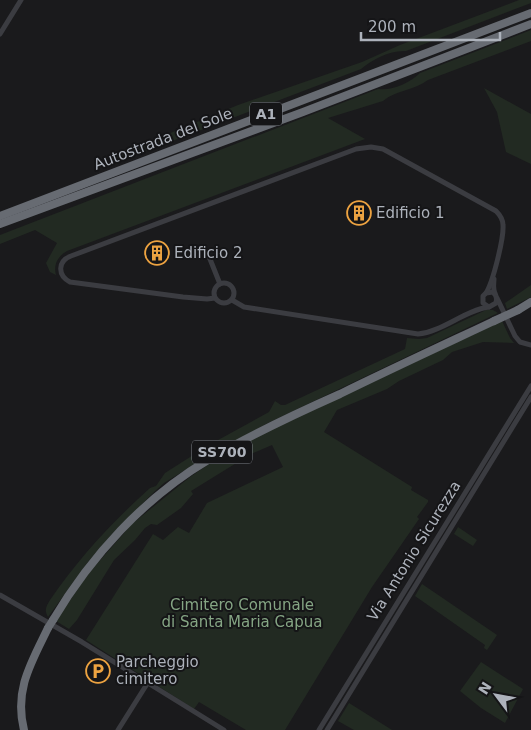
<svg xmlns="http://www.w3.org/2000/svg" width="531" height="730" font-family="'DejaVu Sans',sans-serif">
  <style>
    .green { fill: #222a22 }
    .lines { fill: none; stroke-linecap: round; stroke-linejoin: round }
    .minor { stroke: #3b3c41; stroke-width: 5 }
    .highway { stroke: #676b72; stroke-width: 8 }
    .highway-bridge { stroke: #676b72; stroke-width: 8 }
    .labels { text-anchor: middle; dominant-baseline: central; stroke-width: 4; stroke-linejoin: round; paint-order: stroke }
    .shield { fill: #151517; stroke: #7f838a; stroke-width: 1 }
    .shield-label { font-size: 14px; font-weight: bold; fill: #adb2bb }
    .street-label { font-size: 15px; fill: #adb2bb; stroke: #151517 }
    .poi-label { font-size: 15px; fill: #adb2bb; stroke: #151517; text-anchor: start }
    .park-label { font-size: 15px; fill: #85a584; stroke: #151517 }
  </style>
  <rect width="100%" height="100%" fill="#1a1a1c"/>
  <!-- green -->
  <g class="green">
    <path d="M519,0H531V3L406,51C390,50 373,59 361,69L120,161L113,154L156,139L238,105L362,62L400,45Z"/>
    <path d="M531,30V41L428,80C415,90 396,90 383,101L328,118L365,139L67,251C58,256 53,265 56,275L50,272L46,263L57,243L35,230L0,244V235L378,89C392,91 410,83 420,73Z"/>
    <polygon points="484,88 531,114 531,164 506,152 497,112"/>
    <polygon points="531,285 531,297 507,309 505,303"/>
    <path d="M486,310H493L498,313L266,424L203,459L164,483L154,492L113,533L88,562L48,617C44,610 46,607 50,600C79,558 112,522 150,488L156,486L165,473L209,445L269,412L275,401L281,405H285L405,349L407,338L419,339L427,338Z"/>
    <polygon points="502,321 510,338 514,343 483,342 452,352 443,360 399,381 387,389 337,410 324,432 412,487 411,490 428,500 428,502 417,517 419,519 372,587 285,730 246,730 199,702 194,709 86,640 153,534 163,540 178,527 189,533 207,503 283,467 272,445 251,454 191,491 193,494 181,508 157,525 151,524 145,528 135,540 114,560 77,620 69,629 56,621 88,574 132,524 190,477 221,456 264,433"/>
    <polygon points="458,527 477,540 473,546 454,534"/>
    <polygon points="422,584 497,635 487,650 484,648 485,645 415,596"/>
    <polygon points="481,662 523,689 505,723 481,708 460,691"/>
    <polygon points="349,703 392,730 354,730 338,721"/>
  </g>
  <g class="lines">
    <!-- minor -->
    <g class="minor">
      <polyline points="0,34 21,0"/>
      <polyline points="208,254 220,284"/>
      <path d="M494,279C494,282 493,286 494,290C495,295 498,297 496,303L489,307L483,303V296L486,293L493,292L496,296"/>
      <circle cx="224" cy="293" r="10"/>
      <path d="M215,298L207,299L183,297L70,282C57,275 58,261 71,256L356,149L371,147L383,149L496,211C500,215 503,220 503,225C504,238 493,282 486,293"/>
      <polyline points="497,298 515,336 520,342 531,345"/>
      <path d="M232,300L244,307L418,334C442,332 465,310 489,307"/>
      <polyline points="0,595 82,642 224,730"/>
      <polyline points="118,730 147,684"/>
      <polyline points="319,730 531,386"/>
      <polyline points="327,730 531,397"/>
    </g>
    <!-- highway -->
    <g class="highway">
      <polyline points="0,216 531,13"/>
      <polyline points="0,224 303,112 531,24"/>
      <polyline points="518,310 531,302"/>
      <path d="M53,620C91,556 144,498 208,460C250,435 295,414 340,394C391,369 443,345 494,321"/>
      <path d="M24,730C14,690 31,663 48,628"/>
    </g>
    <!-- highway-bridge -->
    <g class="highway-bridge">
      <polyline points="494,321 518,310"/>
      <polyline points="48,628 53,620"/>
    </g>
  </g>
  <!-- icons -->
  <defs>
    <g id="building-ring" transform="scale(1.25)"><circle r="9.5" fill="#151517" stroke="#eda341" stroke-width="1.5"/><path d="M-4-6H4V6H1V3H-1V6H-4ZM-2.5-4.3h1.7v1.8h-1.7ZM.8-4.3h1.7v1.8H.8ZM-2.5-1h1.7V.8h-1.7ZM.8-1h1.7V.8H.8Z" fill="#eda341"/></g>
    <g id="parking-ring" transform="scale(1.25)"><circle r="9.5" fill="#151517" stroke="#eda341" stroke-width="1.5"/><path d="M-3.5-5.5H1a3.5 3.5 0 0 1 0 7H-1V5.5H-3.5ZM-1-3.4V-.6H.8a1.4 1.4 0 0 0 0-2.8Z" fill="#eda341"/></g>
  </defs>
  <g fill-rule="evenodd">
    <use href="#building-ring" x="359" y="213"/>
    <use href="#building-ring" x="157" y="253"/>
    <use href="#parking-ring" x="98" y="671"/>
  </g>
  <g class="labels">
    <!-- shield labels -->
    <g class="shield">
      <rect x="250" y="102.5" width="32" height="23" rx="4"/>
      <rect x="192" y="440.5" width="60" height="23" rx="4"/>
    </g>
    <g class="shield-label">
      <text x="266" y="114">A1</text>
      <text x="222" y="452">SS700</text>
    </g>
    <!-- street labels -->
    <g class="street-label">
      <text transform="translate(163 139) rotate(-21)">Autostrada del Sole</text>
      <text transform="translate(414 551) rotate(-58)">Via Antonio Sicurezza</text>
    </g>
    <!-- poi labels -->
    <g class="poi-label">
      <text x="376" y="213">Edificio 1</text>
      <text x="174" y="253">Edificio 2</text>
      <text x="116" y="662">Parcheggio<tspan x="116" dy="17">cimitero</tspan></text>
    </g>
    <!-- park labels -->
    <g class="park-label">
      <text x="242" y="605">Cimitero Comunale<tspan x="242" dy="17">di Santa Maria Capua</tspan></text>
    </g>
  </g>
  <!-- north arrow -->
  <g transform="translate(496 695) rotate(302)" stroke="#151517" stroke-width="4" paint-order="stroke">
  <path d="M0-4L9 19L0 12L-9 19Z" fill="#adb2bb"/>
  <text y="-8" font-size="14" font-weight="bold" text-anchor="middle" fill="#adb2bb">N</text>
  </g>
  <!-- scale -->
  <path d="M361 32v8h139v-8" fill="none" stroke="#adb2bb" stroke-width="2.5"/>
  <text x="368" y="32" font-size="15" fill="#adb2bb" stroke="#151517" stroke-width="4" paint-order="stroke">200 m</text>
</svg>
